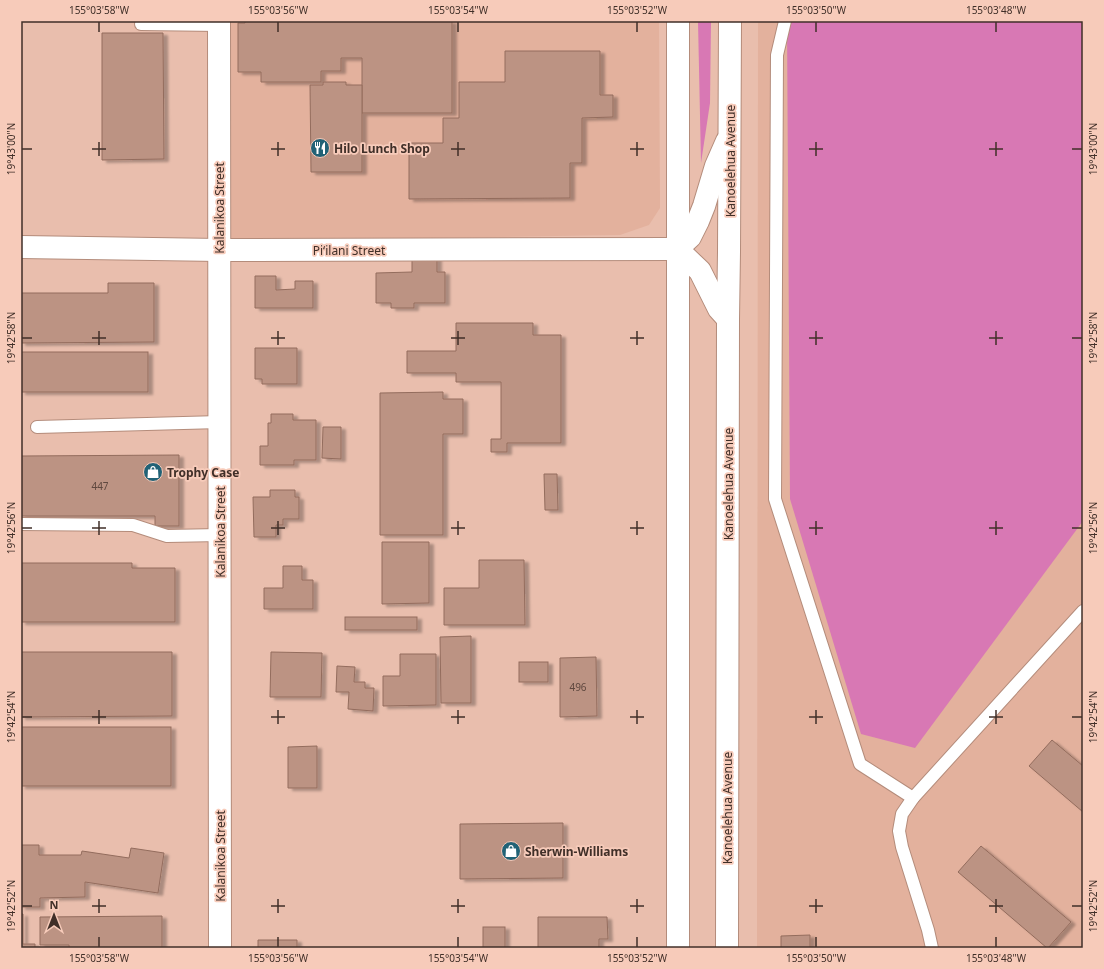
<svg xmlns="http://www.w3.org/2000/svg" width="1104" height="969" font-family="'Noto Sans',sans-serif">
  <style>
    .built { fill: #e3b19d }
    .green { fill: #d878b4 }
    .building { fill: #bc9383; stroke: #936c5d; filter: url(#shadow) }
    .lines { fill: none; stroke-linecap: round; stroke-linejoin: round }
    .service-casing { stroke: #b48c7b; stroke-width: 14 }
    .minor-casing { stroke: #b48c7b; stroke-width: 24 }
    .trunk-casing { stroke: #b48c7b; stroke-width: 24 }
    .service { stroke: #fff; stroke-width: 12 }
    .minor { stroke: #fff; stroke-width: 22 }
    .trunk { stroke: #fff; stroke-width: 22 }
    .ticks { fill: none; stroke: #402f28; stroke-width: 1.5 }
    .labels { text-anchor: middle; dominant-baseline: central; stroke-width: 3.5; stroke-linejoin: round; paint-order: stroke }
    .number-label { font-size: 10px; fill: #5f483f }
    .poi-label { font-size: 12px; font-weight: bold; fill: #402f28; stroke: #f7cbba; text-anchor: start }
    .street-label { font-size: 12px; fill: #402f28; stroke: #f7cbba }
    .neatline { fill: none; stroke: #402f28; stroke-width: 1.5 }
    .ticks-label { font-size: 10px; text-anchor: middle; fill: #402f28 }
  </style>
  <defs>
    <filter id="shadow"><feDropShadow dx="4.5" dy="2.5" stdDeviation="1" flood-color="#0004"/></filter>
  </defs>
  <rect width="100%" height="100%" fill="#e9bead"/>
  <!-- built -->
  <g class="built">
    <polygon points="229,21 659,21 660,208 649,225 620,235 231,241"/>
    <polygon points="758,21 1083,21 1083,948 757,948"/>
  </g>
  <!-- green -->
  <g class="green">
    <polygon points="698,21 711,21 710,103 701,163"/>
    <polygon points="787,21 1083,21 1083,521 915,748 861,734 790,499"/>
  </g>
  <!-- building -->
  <g class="building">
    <polygon points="245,21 452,21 452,113 362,113 362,58 341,58 341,71 321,71 321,82 261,82 261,72 238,72 238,23 245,23"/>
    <polygon points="102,33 163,33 164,159 102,160"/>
    <polygon points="505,51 600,51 600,95 613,95 613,117 582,118 582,163 570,163 570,198 409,199 409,143 443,143 443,118 459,118 459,82 505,82"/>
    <polygon points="323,82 346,82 346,85 362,85 362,172 311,172 310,85 323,85"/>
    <polygon points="412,257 437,257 437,272 445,272 445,303 414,303 414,308 391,308 391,303 376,303 376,273 412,272"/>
    <polygon points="255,276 276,276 276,290 295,289 295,281 313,281 313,308 255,308"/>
    <polygon points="108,283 154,283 154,342 21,343 21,293 108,293"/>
    <polygon points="456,323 533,323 533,335 561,335 561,443 507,443 507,452 491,452 491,439 501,439 501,382 456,382 456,373 407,373 407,351 456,351"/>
    <polygon points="255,348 297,348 297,384 262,384 262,379 255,379"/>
    <rect x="21" y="352" width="127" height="40"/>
    <polygon points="443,392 443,399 463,399 463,434 443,434 443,535 380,535 380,393"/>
    <polygon points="271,414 293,414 293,420 316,420 316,460 294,460 294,465 260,465 260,446 268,446 268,423 271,423"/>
    <polygon points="323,427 341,427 341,459 322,458"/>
    <polygon points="179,455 179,526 155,526 155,516 21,516 21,456"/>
    <polygon points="544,474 557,474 558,510 545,510"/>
    <polygon points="270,490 295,490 295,497 299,497 299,519 283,519 283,525 276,525 276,537 254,537 253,497 270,497"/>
    <polygon points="382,542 429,542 429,603 382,604"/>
    <polygon points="479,560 524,560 525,625 444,625 444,588 479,588"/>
    <polygon points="21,563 132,563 132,568 175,568 175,622 21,622"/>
    <polygon points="283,566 302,566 302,580 313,580 313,609 264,609 264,588 283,588"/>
    <rect x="345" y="617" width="72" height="13"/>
    <polygon points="471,636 471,703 441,703 440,637"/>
    <polygon points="21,652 172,652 172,716 21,717"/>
    <polygon points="271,652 322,653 321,697 270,697"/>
    <polygon points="400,654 436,654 436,705 383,706 383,676 400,676"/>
    <polygon points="596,657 597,716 560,717 560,658"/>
    <rect x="519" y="662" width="29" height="20"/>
    <polygon points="337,666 355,667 354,682 365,682 365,688 374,688 373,711 348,709 349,692 336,692"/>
    <rect x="21" y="727" width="150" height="59"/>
    <polygon points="1052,740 1083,766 1083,812 1029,766"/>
    <polygon points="317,746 317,788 288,788 288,747"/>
    <polygon points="563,823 563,878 460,879 460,824"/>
    <polygon points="21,845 39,845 39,855 81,855 82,851 129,858 131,848 164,853 158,893 85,882 85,897 40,898 40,907 21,907"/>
    <polygon points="981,846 1071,922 1048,948 1047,948 958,872"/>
    <polygon points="21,914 23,914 23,944 35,944 35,948 21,948"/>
    <polygon points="162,916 162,948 69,948 69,945 40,945 40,917"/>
    <polygon points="538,917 607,917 608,939 599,939 599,948 538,948"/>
    <rect x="483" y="927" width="22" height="21"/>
    <polygon points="810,935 810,948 781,948 781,936"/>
    <polygon points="258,940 297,940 297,948 312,948 258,948"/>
  </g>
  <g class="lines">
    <!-- service casing -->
    <g class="service-casing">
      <g id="service">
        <polyline points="785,21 777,55 775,499 860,764 913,798"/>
        <polyline points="141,24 219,25"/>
        <polyline points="37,427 220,422"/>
        <polyline points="21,524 133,525 167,536 220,535"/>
        <polyline points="932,948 928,930 902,847 899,831 902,814 913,798 1083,611"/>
      </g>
    </g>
    <!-- minor casing -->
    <g class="minor-casing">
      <g id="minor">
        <polyline points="219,21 220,948"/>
        <polyline points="21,247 219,250 677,249"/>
      </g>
    </g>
    <!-- trunk casing -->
    <g class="trunk-casing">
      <g id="trunk">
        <polyline points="678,21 678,948"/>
        <polyline points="677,249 690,237 698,221 704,206 716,166 727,141"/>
        <polyline points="677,249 700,271 719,309 728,319"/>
        <polyline points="727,948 728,319 729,252 730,21"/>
      </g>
    </g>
    <!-- service -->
    <use href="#service" class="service"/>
    <!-- minor -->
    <use href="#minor" class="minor"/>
    <!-- trunk -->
    <use href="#trunk" class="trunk"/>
  </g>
  <!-- ticks -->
  <path class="ticks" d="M99,22V32M278,22V32M458,22V32M637,22V32M816,22V32M996,22V32M99,142V156M278,142V156M458,142V156M637,142V156M816,142V156M996,142V156M22,149H32M92,149H106M271,149H285M451,149H465M630,149H644M809,149H823M989,149H1003M1072,149H1082M99,331V345M278,331V345M458,331V345M637,331V345M816,331V345M996,331V345M22,338H32M92,338H106M271,338H285M451,338H465M630,338H644M809,338H823M989,338H1003M1072,338H1082M99,521V535M278,521V535M458,521V535M637,521V535M816,521V535M996,521V535M22,528H32M92,528H106M271,528H285M451,528H465M630,528H644M809,528H823M989,528H1003M1072,528H1082M99,710V724M278,710V724M458,710V724M637,710V724M816,710V724M996,710V724M22,717H32M92,717H106M271,717H285M451,717H465M630,717H644M809,717H823M989,717H1003M1072,717H1082M99,899V913M278,899V913M458,899V913M637,899V913M816,899V913M996,899V913M22,906H32M92,906H106M271,906H285M451,906H465M630,906H644M809,906H823M989,906H1003M1072,906H1082M99,937V947M278,937V947M458,937V947M637,937V947M816,937V947M996,937V947"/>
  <!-- icons -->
  <defs>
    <g id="restaurant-disc" transform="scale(1)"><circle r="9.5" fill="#216276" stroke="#f7cbba"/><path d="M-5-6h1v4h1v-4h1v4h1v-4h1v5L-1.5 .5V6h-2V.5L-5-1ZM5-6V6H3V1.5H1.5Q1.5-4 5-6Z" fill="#fff"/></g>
    <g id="shop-disc" transform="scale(1)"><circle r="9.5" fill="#216276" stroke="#f7cbba"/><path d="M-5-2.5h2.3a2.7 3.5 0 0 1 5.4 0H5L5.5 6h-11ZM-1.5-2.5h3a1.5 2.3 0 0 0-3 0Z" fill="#fff"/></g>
  </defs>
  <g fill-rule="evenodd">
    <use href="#restaurant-disc" x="320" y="148"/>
    <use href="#shop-disc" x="153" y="472"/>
    <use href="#shop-disc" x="511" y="851"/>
  </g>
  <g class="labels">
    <!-- number labels -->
    <g class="number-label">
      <text x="100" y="486">447</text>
      <text x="578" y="687">496</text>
    </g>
    <!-- poi labels -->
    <g class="poi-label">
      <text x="334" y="148">Hilo Lunch Shop</text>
      <text x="167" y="472">Trophy Case</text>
      <text x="525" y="851">Sherwin-Williams</text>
    </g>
    <!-- street labels -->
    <g class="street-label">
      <text transform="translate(730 161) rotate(-90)">Kanoelehua Avenue</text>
      <text transform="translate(219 208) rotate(-90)">Kalanikoa Street</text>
      <text x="349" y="250">Pi‘ilani Street</text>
      <text transform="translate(728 484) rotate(-90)">Kanoelehua Avenue</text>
      <text transform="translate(220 532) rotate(-90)">Kalanikoa Street</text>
      <text transform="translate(727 808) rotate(-90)">Kanoelehua Avenue</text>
      <text transform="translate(220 856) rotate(-90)">Kalanikoa Street</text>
    </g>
  </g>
  <!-- border -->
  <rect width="1104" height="969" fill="none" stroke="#f7cbba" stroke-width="44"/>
  <!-- north arrow -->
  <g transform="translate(54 915)" stroke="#f7cbba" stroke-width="3" paint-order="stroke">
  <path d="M0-3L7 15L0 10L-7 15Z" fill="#402f28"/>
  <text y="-6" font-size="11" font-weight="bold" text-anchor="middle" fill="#402f28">N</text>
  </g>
  <rect x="22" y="22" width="1060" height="925" class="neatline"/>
  <g class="ticks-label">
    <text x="99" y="14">155°03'58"W</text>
    <text x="278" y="14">155°03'56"W</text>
    <text x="458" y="14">155°03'54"W</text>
    <text x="637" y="14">155°03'52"W</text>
    <text x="816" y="14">155°03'50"W</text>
    <text x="996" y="14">155°03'48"W</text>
    <text transform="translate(11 149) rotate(-90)" y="4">19°43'00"N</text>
    <text transform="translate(1093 149) rotate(-90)" y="4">19°43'00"N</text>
    <text transform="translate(11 338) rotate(-90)" y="4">19°42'58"N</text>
    <text transform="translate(1093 338) rotate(-90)" y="4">19°42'58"N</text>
    <text transform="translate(11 528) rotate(-90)" y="4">19°42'56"N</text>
    <text transform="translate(1093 528) rotate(-90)" y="4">19°42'56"N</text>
    <text transform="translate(11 717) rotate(-90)" y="4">19°42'54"N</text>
    <text transform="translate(1093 717) rotate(-90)" y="4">19°42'54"N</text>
    <text transform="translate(11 906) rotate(-90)" y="4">19°42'52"N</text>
    <text transform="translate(1093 906) rotate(-90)" y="4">19°42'52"N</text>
    <text x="99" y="962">155°03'58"W</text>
    <text x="278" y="962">155°03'56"W</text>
    <text x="458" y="962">155°03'54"W</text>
    <text x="637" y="962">155°03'52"W</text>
    <text x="816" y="962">155°03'50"W</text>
    <text x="996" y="962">155°03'48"W</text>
  </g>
</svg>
